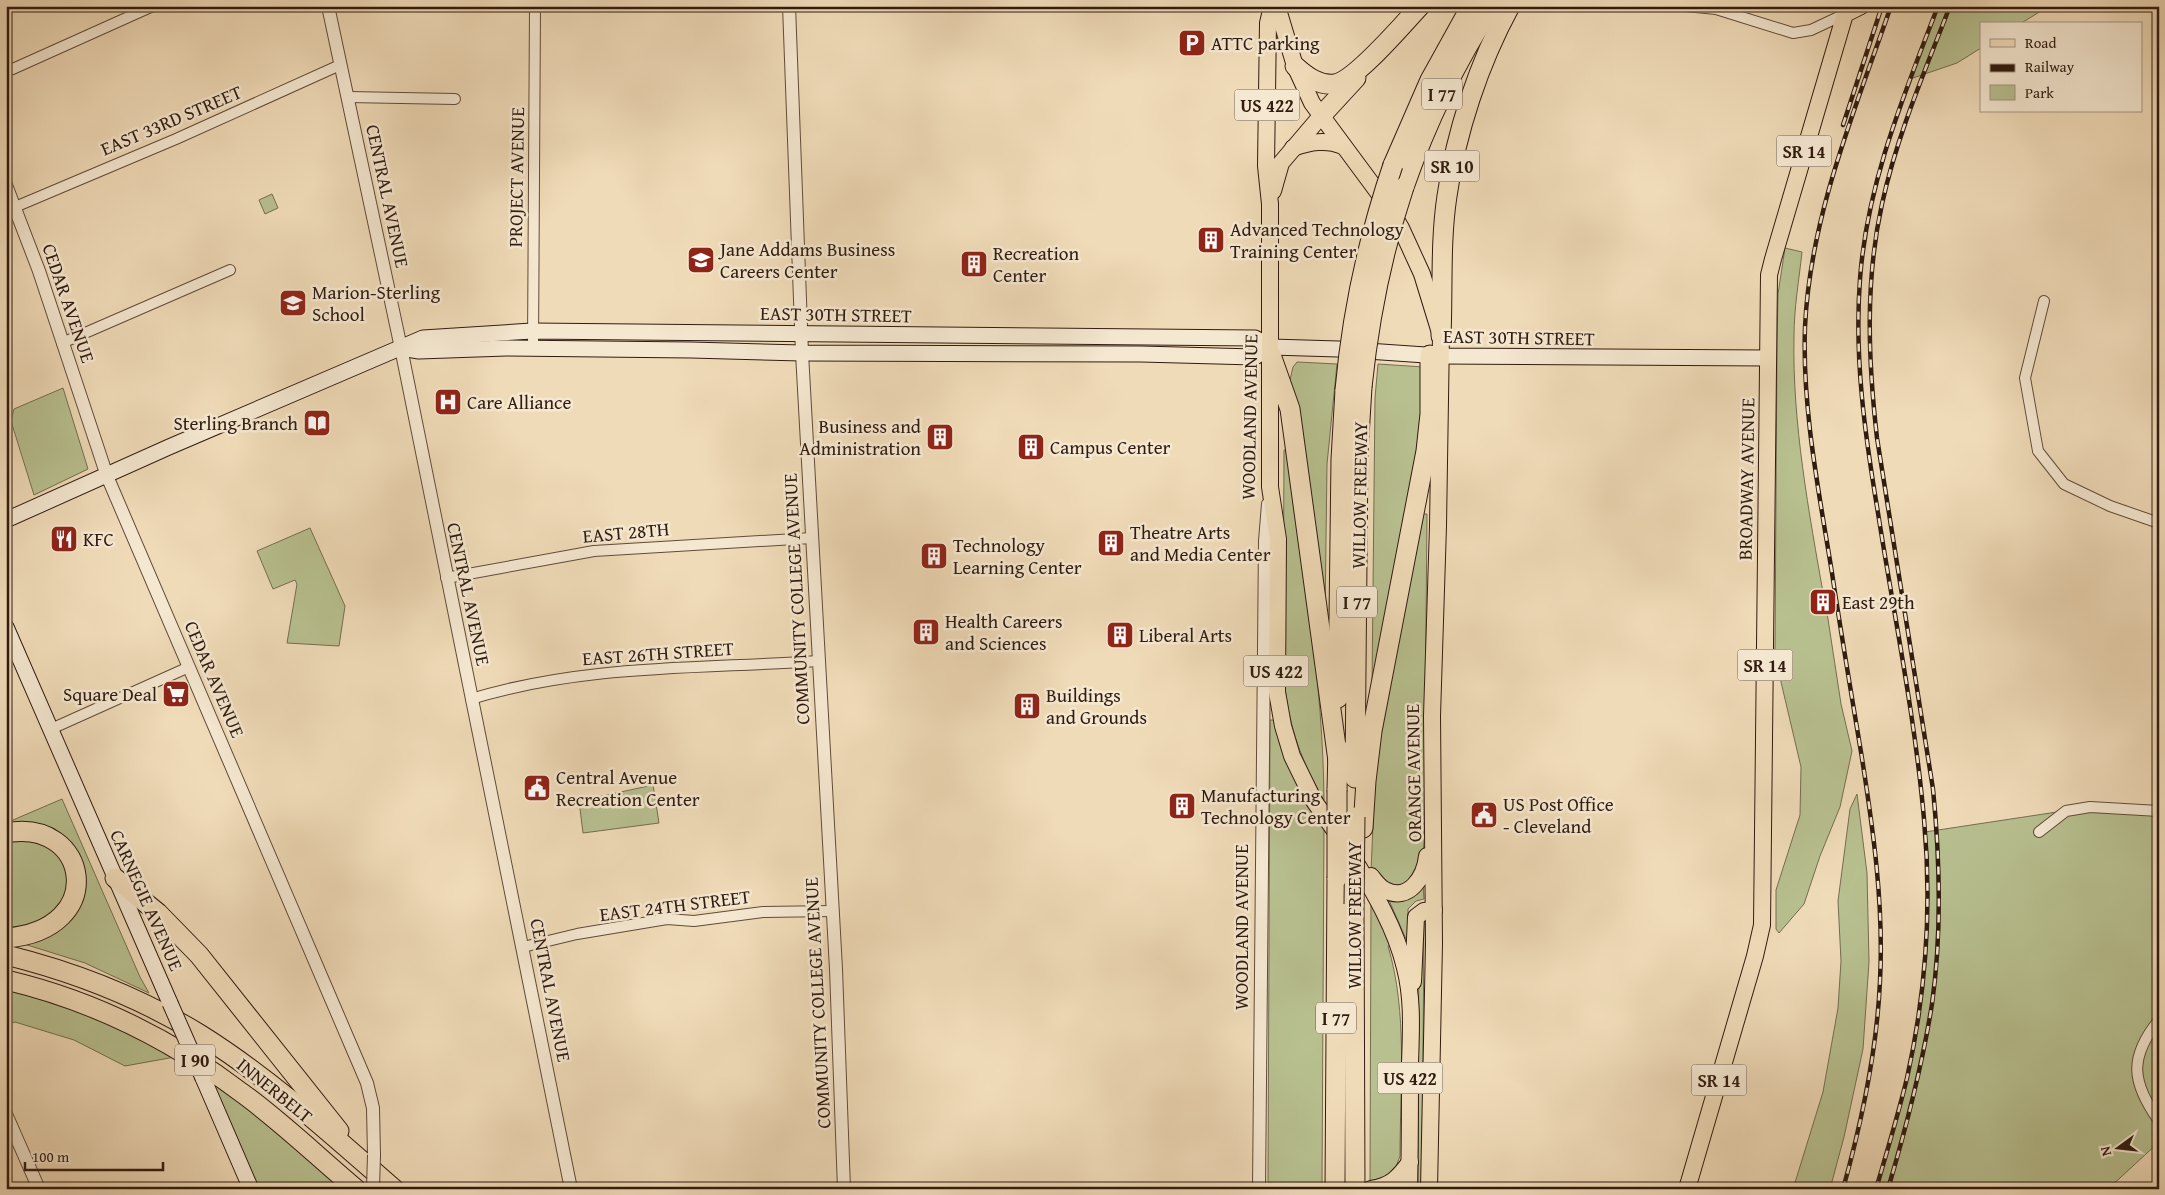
<svg xmlns="http://www.w3.org/2000/svg" width="2165" height="1195" font-family="'Gentium Book Plus',serif">
  <style>
    .green { fill: #b8c090; stroke: #746e50 }
    .lines { fill: none; stroke-linecap: round; stroke-linejoin: round }
    .minor-casing { stroke: #604b3a; stroke-width: 12 }
    .tertiary-casing { stroke: #604b3a; stroke-width: 14 }
    .secondary-casing { stroke: #301b10; stroke-width: 17 }
    .primary-casing { stroke: #301b10; stroke-width: 18 }
    .motorway-casing { stroke: #301b10; stroke-width: 21 }
    .minor { stroke: #f5e8d1; stroke-width: 10 }
    .tertiary { stroke: #f5e8d1; stroke-width: 12 }
    .secondary { stroke: #f5e8d1; stroke-width: 15 }
    .primary { stroke: #f0dbb8; stroke-width: 16 }
    .motorway { stroke: #f0dbb8; stroke-width: 19 }
    .rail-casing { stroke: #301b10; stroke-width: 4.5 }
    .rail { stroke: #f5e8d1; stroke-width: 2.5; stroke-dasharray: 8; stroke-linecap: butt }
    .tertiary-bridge-casing { stroke: #604b3a; stroke-width: 14; stroke-linecap: butt }
    .secondary-bridge-casing { stroke: #301b10; stroke-width: 17; stroke-linecap: butt }
    .motorway-bridge-casing { stroke: #301b10; stroke-width: 21; stroke-linecap: butt }
    .tertiary-bridge { stroke: #f5e8d1; stroke-width: 12 }
    .secondary-bridge { stroke: #f5e8d1; stroke-width: 15 }
    .motorway-bridge { stroke: #f0dbb8; stroke-width: 19 }
    .labels { text-anchor: middle; dominant-baseline: central; stroke-width: 5; stroke-linejoin: round; paint-order: stroke }
    .shield { fill: #f5e8d1; stroke: #6b584a; stroke-width: 1 }
    .shield-label { font-size: 18px; font-weight: bold; fill: #301b10 }
    .poi-label { font-size: 19px; fill: #301b10; stroke: #f5e8d1; text-anchor: start }
    .street-label { font-size: 19px; fill: #301b10; stroke: #f5e8d1 }
  </style>
  <rect width="100%" height="100%" fill="#f0dbb8"/>
  <filter id="stains"><feTurbulence type="fractalNoise" baseFrequency=".004" numOctaves="4"/><feColorMatrix values="0 0 0 0 .2 0 0 0 0 .09 0 0 0 0 .02 0 0 0 .5 -.17"/></filter>
  <radialGradient id="worn" r=".72"><stop offset=".6" stop-color="#630" stop-opacity="0"/><stop offset="1" stop-color="#630" stop-opacity=".3"/></radialGradient>
  <!-- green -->
  <g class="green">
    <polygon points="1938,6 2049,6 2020,24 1981,24 1981,48 1957,63 1910,79"/>
    <polygon points="272,194 278,208 265,214 259,200"/>
    <path d="M1785,248L1802,252C1799,280 1794,308 1794,336C1792,422 1809,513 1824,598L1820,599L1821,607L1826,606L1841,704L1852,751L1840,807L1820,856L1804,904L1779,933L1776,929V890L1800,815L1801,767L1781,682L1775,651L1777,344L1778,294Z"/>
    <polygon points="1297,362 1337,364 1327,464 1325,617 1290,380 1293,367"/>
    <polygon points="1378,364 1424,367 1427,406 1372,685 1375,398"/>
    <polygon points="63,388 88,469 34,495 11,421 14,409"/>
    <path d="M1284,450H1289C1303,566 1323,683 1324,800C1298,756 1287,719 1283,668Z"/>
    <polygon points="1421,514 1427,514 1424,842 1422,861 1408,884 1391,886 1371,871 1376,757"/>
    <polygon points="310,528 345,606 339,646 287,643 297,584 295,580 273,589 257,551"/>
    <polygon points="1270,720 1274,720 1324,827 1322,1184 1276,1184 1269,1183 1268,1181"/>
    <polygon points="653,785 659,823 583,833 579,801"/>
    <polygon points="1857,794 1867,873 1869,962 1863,1049 1844,1137 1830,1189 1793,1189 1823,1092 1838,1008 1841,961 1838,901 1850,809"/>
    <polygon points="62,799 140,977 149,993 85,963 24,944 58,929 76,858 6,828 6,823"/>
    <path d="M2090,807L2159,811V1142L2108,1189H1876C1887,1152 1898,1116 1906,1078C1925,997 1930,915 1925,832Z"/>
    <path d="M33,841C44,845 56,849 62,860C76,880 63,908 44,920C35,926 17,927 6,929V842Z"/>
    <polygon points="1423,885 1424,899 1416,901 1408,909 1408,938 1406,939 1388,898"/>
    <path d="M1371,901L1392,944L1388,946C1408,1013 1400,1087 1400,1156L1394,1172L1370,1184Z"/>
    <polygon points="1424,919 1422,1184 1421,1186 1418,1184 1419,926"/>
    <polygon points="6,980 186,1055 125,1066 74,1040 15,1022 6,1025"/>
    <polygon points="216,1074 356,1189 251,1189 203,1078"/>
  </g>
  <g class="lines">
    <!-- minor casing -->
    <g class="minor-casing">
      <g id="minor">
        <polyline points="1686,6 1716,9 1793,33 1811,30 1845,14"/>
        <polyline points="6,72 153,6"/>
        <polyline points="348,97 455,99"/>
        <polyline points="15,207 176,139 340,65"/>
        <polyline points="2044,301 2025,378 2038,451 2064,484 2110,506 2159,523"/>
        <polyline points="62,343 230,270"/>
        <polyline points="533,349 535,6"/>
        <polyline points="446,578 594,551 812,538"/>
        <path d="M471,699C585,664 701,669 818,661"/>
        <polyline points="51,729 189,667"/>
        <polyline points="2039,832 2066,811 2090,807 2159,811"/>
        <polyline points="523,947 577,934 667,919 694,921 763,912 833,911"/>
        <path d="M2159,1020C2128,1058 2132,1083 2159,1121"/>
      </g>
    </g>
    <!-- tertiary casing -->
    <g class="tertiary-casing">
      <g id="tertiary">
        <polyline points="328,6 401,348 571,1189"/>
        <polyline points="789,6 802,353 836,969 844,1189"/>
        <polyline points="6,185 39,271 107,476 367,1083 373,1108 374,1155"/>
        <polyline points="6,1114 39,1189"/>
        <polyline points="1259,1189 1265,541 1268,504"/>
      </g>
    </g>
    <!-- secondary casing -->
    <g class="secondary-casing">
      <g id="secondary">
        <polyline points="401,348 419,351 506,348 691,350 802,353 1141,354 1255,357 1271,347"/>
        <polyline points="6,520 169,447 423,338 532,331 1255,338 1271,347 1338,349 1440,356 1767,358"/>
        <polyline points="6,627 170,1003"/>
        <polyline points="203,1078 251,1189"/>
      </g>
    </g>
    <!-- primary casing -->
    <g class="primary-casing">
      <g id="primary">
        <polyline points="1272,6 1268,23 1266,166 1270,204 1270,487 1278,539 1277,692 1283,726 1292,756 1314,801 1340,838"/>
        <polyline points="1277,6 1295,66 1312,103 1383,199 1401,228 1422,274 1441,336 1438,526 1432,716 1434,943 1429,1189"/>
        <path d="M1293,148C1310,142 1326,139 1343,146"/>
        <polyline points="1273,191 1281,163 1321,116"/>
        <path d="M1353,858C1374,892 1396,929 1405,968C1413,999 1411,1031 1410,1063C1410,1105 1410,1147 1409,1189"/>
        <path d="M1371,876C1375,881 1379,887 1385,890C1409,903 1425,876 1427,856"/>
        <polyline points="1413,982 1416,917 1424,911 1434,910"/>
        <path d="M1371,1189C1391,1186 1398,1178 1410,1162"/>
        <polyline points="1687,1189 1755,956 1762,925 1769,275 1773,259 1845,14 1861,6"/>
      </g>
    </g>
    <!-- motorway casing -->
    <g class="motorway-casing">
      <g id="motorway">
        <path d="M1295,66C1306,76 1319,86 1335,84C1356,80 1404,23 1420,6"/>
        <polyline points="1321,116 1356,78"/>
        <polyline points="1393,165 1430,80 1471,6"/>
        <path d="M1404,187C1426,124 1455,63 1492,6"/>
        <path d="M1441,336C1443,290 1440,242 1447,196C1456,132 1479,63 1510,6"/>
        <polyline points="1271,355 1290,409 1338,761"/>
        <polyline points="1338,698 1341,459 1345,390"/>
        <polyline points="1355,778 1358,453 1362,387"/>
        <polyline points="1337,790 1338,748"/>
        <polyline points="1363,828 1366,781 1372,731 1426,451 1430,414 1430,355"/>
        <path d="M6,833C89,817 110,930 6,938"/>
        <polyline points="115,878 158,913 199,955 339,1131"/>
        <polyline points="1354,904 1355,1189"/>
        <path d="M6,955C75,972 141,998 201,1035C271,1079 332,1135 394,1189"/>
        <path d="M6,980C91,1000 172,1040 242,1093C282,1122 318,1157 356,1189"/>
        <polyline points="1335,1189 1337,878"/>
      </g>
    </g>
    <!-- minor -->
    <use href="#minor" class="minor"/>
    <!-- tertiary -->
    <use href="#tertiary" class="tertiary"/>
    <!-- secondary -->
    <use href="#secondary" class="secondary"/>
    <!-- primary -->
    <use href="#primary" class="primary"/>
    <!-- motorway -->
    <use href="#motorway" class="motorway"/>
    <!-- rail casing -->
    <g class="rail-casing">
      <g id="rail">
        <polyline points="1843,125 1882,6"/>
        <path d="M1843,1189C1862,1121 1877,1051 1880,981C1884,904 1873,828 1861,752C1851,692 1841,633 1832,573C1819,492 1802,409 1805,327C1810,216 1855,110 1891,6"/>
        <path d="M1876,1189C1887,1152 1898,1115 1907,1078C1926,993 1932,905 1924,819C1915,717 1894,615 1878,513C1865,435 1854,358 1860,279C1867,183 1904,95 1938,6"/>
        <path d="M1888,1189C1906,1128 1922,1067 1932,1004C1942,933 1940,860 1933,789L1877,438C1868,359 1865,281 1882,204C1897,135 1925,71 1950,6"/>
      </g>
    </g>
    <!-- rail -->
    <use href="#rail" class="rail"/>
    <!-- tertiary-bridge casing -->
    <g class="tertiary-bridge-casing">
      <polyline id="tertiary-bridge" points="373,1189 374,1155"/>
    </g>
    <!-- secondary-bridge casing -->
    <g class="secondary-bridge-casing">
      <polyline id="secondary-bridge" points="170,1003 203,1078"/>
    </g>
    <!-- motorway-bridge casing -->
    <g class="motorway-bridge-casing">
      <g id="motorway-bridge">
        <path d="M1362,387C1369,319 1382,253 1404,187"/>
        <path d="M1345,390C1352,312 1368,238 1393,165"/>
        <polyline points="1337,878 1337,790"/>
        <polyline points="1354,904 1355,817"/>
      </g>
    </g>
    <!-- tertiary-bridge -->
    <use href="#tertiary-bridge" class="tertiary-bridge"/>
    <!-- secondary-bridge -->
    <use href="#secondary-bridge" class="secondary-bridge"/>
    <!-- motorway-bridge -->
    <use href="#motorway-bridge" class="motorway-bridge"/>
  </g>
  <!-- icons -->
  <defs>
    <g id="parking-square" transform="scale(1.4375)"><rect x="-9" y="-9" width="18" height="18" rx="4" fill="#8f2418" stroke="#f5e8d1"/><path d="M-3.5-5.5H1a3.5 3.5 0 0 1 0 7H-1V5.5H-3.5ZM-1-3.4V-.6H.8a1.4 1.4 0 0 0 0-2.8Z" fill="#fff"/></g>
    <g id="building-square" transform="scale(1.4375)"><rect x="-9" y="-9" width="18" height="18" rx="4" fill="#8f2418" stroke="#f5e8d1"/><path d="M-4-6H4V6H1V3H-1V6H-4ZM-2.5-4.3h1.7v1.8h-1.7ZM.8-4.3h1.7v1.8H.8ZM-2.5-1h1.7V.8h-1.7ZM.8-1h1.7V.8H.8Z" fill="#fff"/></g>
    <g id="school-square" transform="scale(1.4375)"><rect x="-9" y="-9" width="18" height="18" rx="4" fill="#8f2418" stroke="#f5e8d1"/><path d="M0-5L7-2L0 1L-7-2ZM-4 1L0 2.5L4 1V4Q0 6-4 4Z" fill="#fff"/></g>
    <g id="hospital-square" transform="scale(1.4375)"><rect x="-9" y="-9" width="18" height="18" rx="4" fill="#8f2418" stroke="#f5e8d1"/><path d="M-5-5h3v3.5h4V-5h3V5h-3V1.5h-4V5h-3Z" fill="#fff"/></g>
    <g id="library-square" transform="scale(1.4375)"><rect x="-9" y="-9" width="18" height="18" rx="4" fill="#8f2418" stroke="#f5e8d1"/><path d="M-6-4Q-3-5.5-.7-3.5V5Q-3 3-6 4ZM6-4Q3-5.5 .7-3.5V5Q3 3 6 4Z" fill="#fff"/></g>
    <g id="restaurant-square" transform="scale(1.4375)"><rect x="-9" y="-9" width="18" height="18" rx="4" fill="#8f2418" stroke="#f5e8d1"/><path d="M-5-6h1v4h1v-4h1v4h1v-4h1v5L-1.5 .5V6h-2V.5L-5-1ZM5-6V6H3V1.5H1.5Q1.5-4 5-6Z" fill="#fff"/></g>
    <g id="supermarket-square" transform="scale(1.4375)"><rect x="-9" y="-9" width="18" height="18" rx="4" fill="#8f2418" stroke="#f5e8d1"/><path d="M-6-5.5h2.5l.6 2H6L4.5 2H-2.5L-4.4-4H-6ZM-1.5 3.2a1.3 1.3 0 1 0 .1 0ZM3 3.2a1.3 1.3 0 1 0 .1 0Z" fill="#fff"/></g>
    <g id="civic-square" transform="scale(1.4375)"><rect x="-9" y="-9" width="18" height="18" rx="4" fill="#8f2418" stroke="#f5e8d1"/><path d="M-.6-6.5H3V-4.5H.6V-3L4-1V1h2V6H-6V1h2V-1L-.6-3ZM-1.2 2.5V6h2.4V2.5Z" fill="#fff"/></g>
  </defs>
  <g fill-rule="evenodd">
    <use href="#parking-square" x="1192" y="43"/>
    <use href="#building-square" x="1211" y="240"/>
    <use href="#school-square" x="701" y="260"/>
    <use href="#building-square" x="974" y="264"/>
    <use href="#school-square" x="293" y="303"/>
    <use href="#hospital-square" x="448" y="402"/>
    <use href="#library-square" x="317" y="423"/>
    <use href="#building-square" x="940" y="437"/>
    <use href="#building-square" x="1031" y="447"/>
    <use href="#restaurant-square" x="64" y="539"/>
    <use href="#building-square" x="1111" y="543"/>
    <use href="#building-square" x="934" y="556"/>
    <use href="#building-square" x="1823" y="602"/>
    <use href="#building-square" x="926" y="632"/>
    <use href="#building-square" x="1120" y="635"/>
    <use href="#supermarket-square" x="176" y="694"/>
    <use href="#building-square" x="1027" y="706"/>
    <use href="#civic-square" x="537" y="788"/>
    <use href="#building-square" x="1182" y="806"/>
    <use href="#civic-square" x="1484" y="815"/>
  </g>
  <g class="labels">
    <!-- shield labels -->
    <g class="shield">
      <rect x="1422" y="78.5" width="40" height="31" rx="4"/>
      <rect x="1234.5" y="89.5" width="65" height="31" rx="4"/>
      <rect x="1776.5" y="135.5" width="55" height="31" rx="4"/>
      <rect x="1424.5" y="150.5" width="55" height="31" rx="4"/>
      <rect x="1337" y="586.5" width="40" height="31" rx="4"/>
      <rect x="1737.5" y="649.5" width="55" height="31" rx="4"/>
      <rect x="1243.5" y="655.5" width="65" height="31" rx="4"/>
      <rect x="1316" y="1002.5" width="40" height="31" rx="4"/>
      <rect x="175" y="1044.5" width="40" height="31" rx="4"/>
      <rect x="1377.5" y="1062.5" width="65" height="31" rx="4"/>
      <rect x="1691.5" y="1064.5" width="55" height="31" rx="4"/>
    </g>
    <g class="shield-label">
      <text x="1442" y="94">I 77</text>
      <text x="1267" y="105">US 422</text>
      <text x="1804" y="151">SR 14</text>
      <text x="1452" y="166">SR 10</text>
      <text x="1357" y="602">I 77</text>
      <text x="1765" y="665">SR 14</text>
      <text x="1276" y="671">US 422</text>
      <text x="1336" y="1018">I 77</text>
      <text x="195" y="1060">I 90</text>
      <text x="1410" y="1078">US 422</text>
      <text x="1719" y="1080">SR 14</text>
    </g>
    <!-- poi labels -->
    <g class="poi-label">
      <text x="1211" y="43">ATTC parking</text>
      <text x="1230" y="229">Advanced Technology<tspan x="1230" dy="22">Training Center</tspan></text>
      <text x="720" y="249">Jane Addams Business<tspan x="720" dy="22">Careers Center</tspan></text>
      <text x="993" y="253">Recreation<tspan x="993" dy="22">Center</tspan></text>
      <text x="312" y="292">Marion-Sterling<tspan x="312" dy="22">School</tspan></text>
      <text x="467" y="402">Care Alliance</text>
      <text x="298" y="423" text-anchor="end">Sterling Branch</text>
      <text x="921" y="426" text-anchor="end">Business and<tspan x="921" dy="22">Administration</tspan></text>
      <text x="1050" y="447">Campus Center</text>
      <text x="1130" y="532">Theatre Arts<tspan x="1130" dy="22">and Media Center</tspan></text>
      <text x="83" y="539">KFC</text>
      <text x="953" y="545">Technology<tspan x="953" dy="22">Learning Center</tspan></text>
      <text x="1842" y="602">East 29th</text>
      <text x="945" y="621">Health Careers<tspan x="945" dy="22">and Sciences</tspan></text>
      <text x="1139" y="635">Liberal Arts</text>
      <text x="157" y="694" text-anchor="end">Square Deal</text>
      <text x="1046" y="695">Buildings<tspan x="1046" dy="22">and Grounds</tspan></text>
      <text x="556" y="777">Central Avenue<tspan x="556" dy="22">Recreation Center</tspan></text>
      <text x="1201" y="795">Manufacturing<tspan x="1201" dy="22">Technology Center</tspan></text>
      <text x="1503" y="804">US Post Office<tspan x="1503" dy="22">- Cleveland</tspan></text>
    </g>
    <!-- street labels -->
    <g class="street-label">
      <text transform="translate(171 120) rotate(-23)">EAST 33RD STREET</text>
      <text transform="translate(516 177) rotate(-89)">PROJECT AVENUE</text>
      <text transform="translate(388 196) rotate(78)">CENTRAL AVENUE</text>
      <text transform="translate(69 303) rotate(71)">CEDAR AVENUE</text>
      <text transform="translate(836 314) rotate(1)">EAST 30TH STREET</text>
      <text transform="translate(1519 337) rotate(1)">EAST 30TH STREET</text>
      <text transform="translate(1249 417) rotate(-89)">WOODLAND AVENUE</text>
      <text transform="translate(1746 479) rotate(-89)">BROADWAY AVENUE</text>
      <text transform="translate(1359 495) rotate(-89)">WILLOW FREEWAY</text>
      <text transform="translate(626 532) rotate(-5)">EAST 28TH</text>
      <text transform="translate(469 594) rotate(78)">CENTRAL AVENUE</text>
      <text transform="translate(796 599) rotate(-93)">COMMUNITY COLLEGE AVENUE</text>
      <text transform="translate(658 653) rotate(-4)">EAST 26TH STREET</text>
      <text transform="translate(215 679) rotate(67)">CEDAR AVENUE</text>
      <text transform="translate(1413 773) rotate(-91)">ORANGE AVENUE</text>
      <text transform="translate(147 900) rotate(66)">CARNEGIE AVENUE</text>
      <text transform="translate(675 905) rotate(-7)">EAST 24TH STREET</text>
      <text transform="translate(1354 915) rotate(-90)">WILLOW FREEWAY</text>
      <text transform="translate(1241 927) rotate(-90)">WOODLAND AVENUE</text>
      <text transform="translate(551 990) rotate(79)">CENTRAL AVENUE</text>
      <text transform="translate(817 1003) rotate(-93)">COMMUNITY COLLEGE AVENUE</text>
      <text transform="translate(275 1090) rotate(39)">INNERBELT</text>
    </g>
  </g>
  <!-- margin -->
  <rect width="2165" height="1195" fill="none" stroke="#f0dbb8" stroke-width="25"/>
  <rect x="8" y="8" width="2150" height="1180" fill="none" stroke="#301b10" stroke-width="2.5"/>
  <rect x="12" y="12" width="2140" height="1170" fill="none" stroke="#301b10"/>
  <!-- legend -->
  <rect x="1980" y="22" width="162" height="90" fill="#f5e8d1" stroke="#a69684"/>
  <rect x="1990" y="39" width="25" height="8" fill="#f0dbb8" stroke="#a69684"/>
  <text x="2025" y="48" font-size="15" fill="#301b10">Road</text>
  <rect x="1990" y="64" width="25" height="8" fill="#301b10" stroke="#a69684"/>
  <text x="2025" y="72" font-size="15" fill="#301b10">Railway</text>
  <rect x="1990" y="85" width="25" height="15" fill="#b8c090" stroke="#a69684"/>
  <text x="2025" y="98" font-size="15" fill="#301b10">Park</text>
  <!-- north arrow -->
  <g transform="translate(2118 1148) rotate(255)" stroke="#f5e8d1" stroke-width="4" paint-order="stroke">
  <path d="M0-4L9 19L0 12L-9 19Z" fill="#301b10"/>
  <text y="-8" font-size="14" font-weight="bold" text-anchor="middle" fill="#301b10">N</text>
  </g>
  <!-- scale -->
  <path d="M25 1162v8h138v-8" fill="none" stroke="#301b10" stroke-width="2.5"/>
  <text x="32" y="1162" font-size="15" fill="#301b10" stroke="#f5e8d1" stroke-width="4" paint-order="stroke">100 m</text>
  <rect width="100%" height="100%" filter="url(#stains)"/>
  <rect width="100%" height="100%" fill="url(#worn)"/>
</svg>
